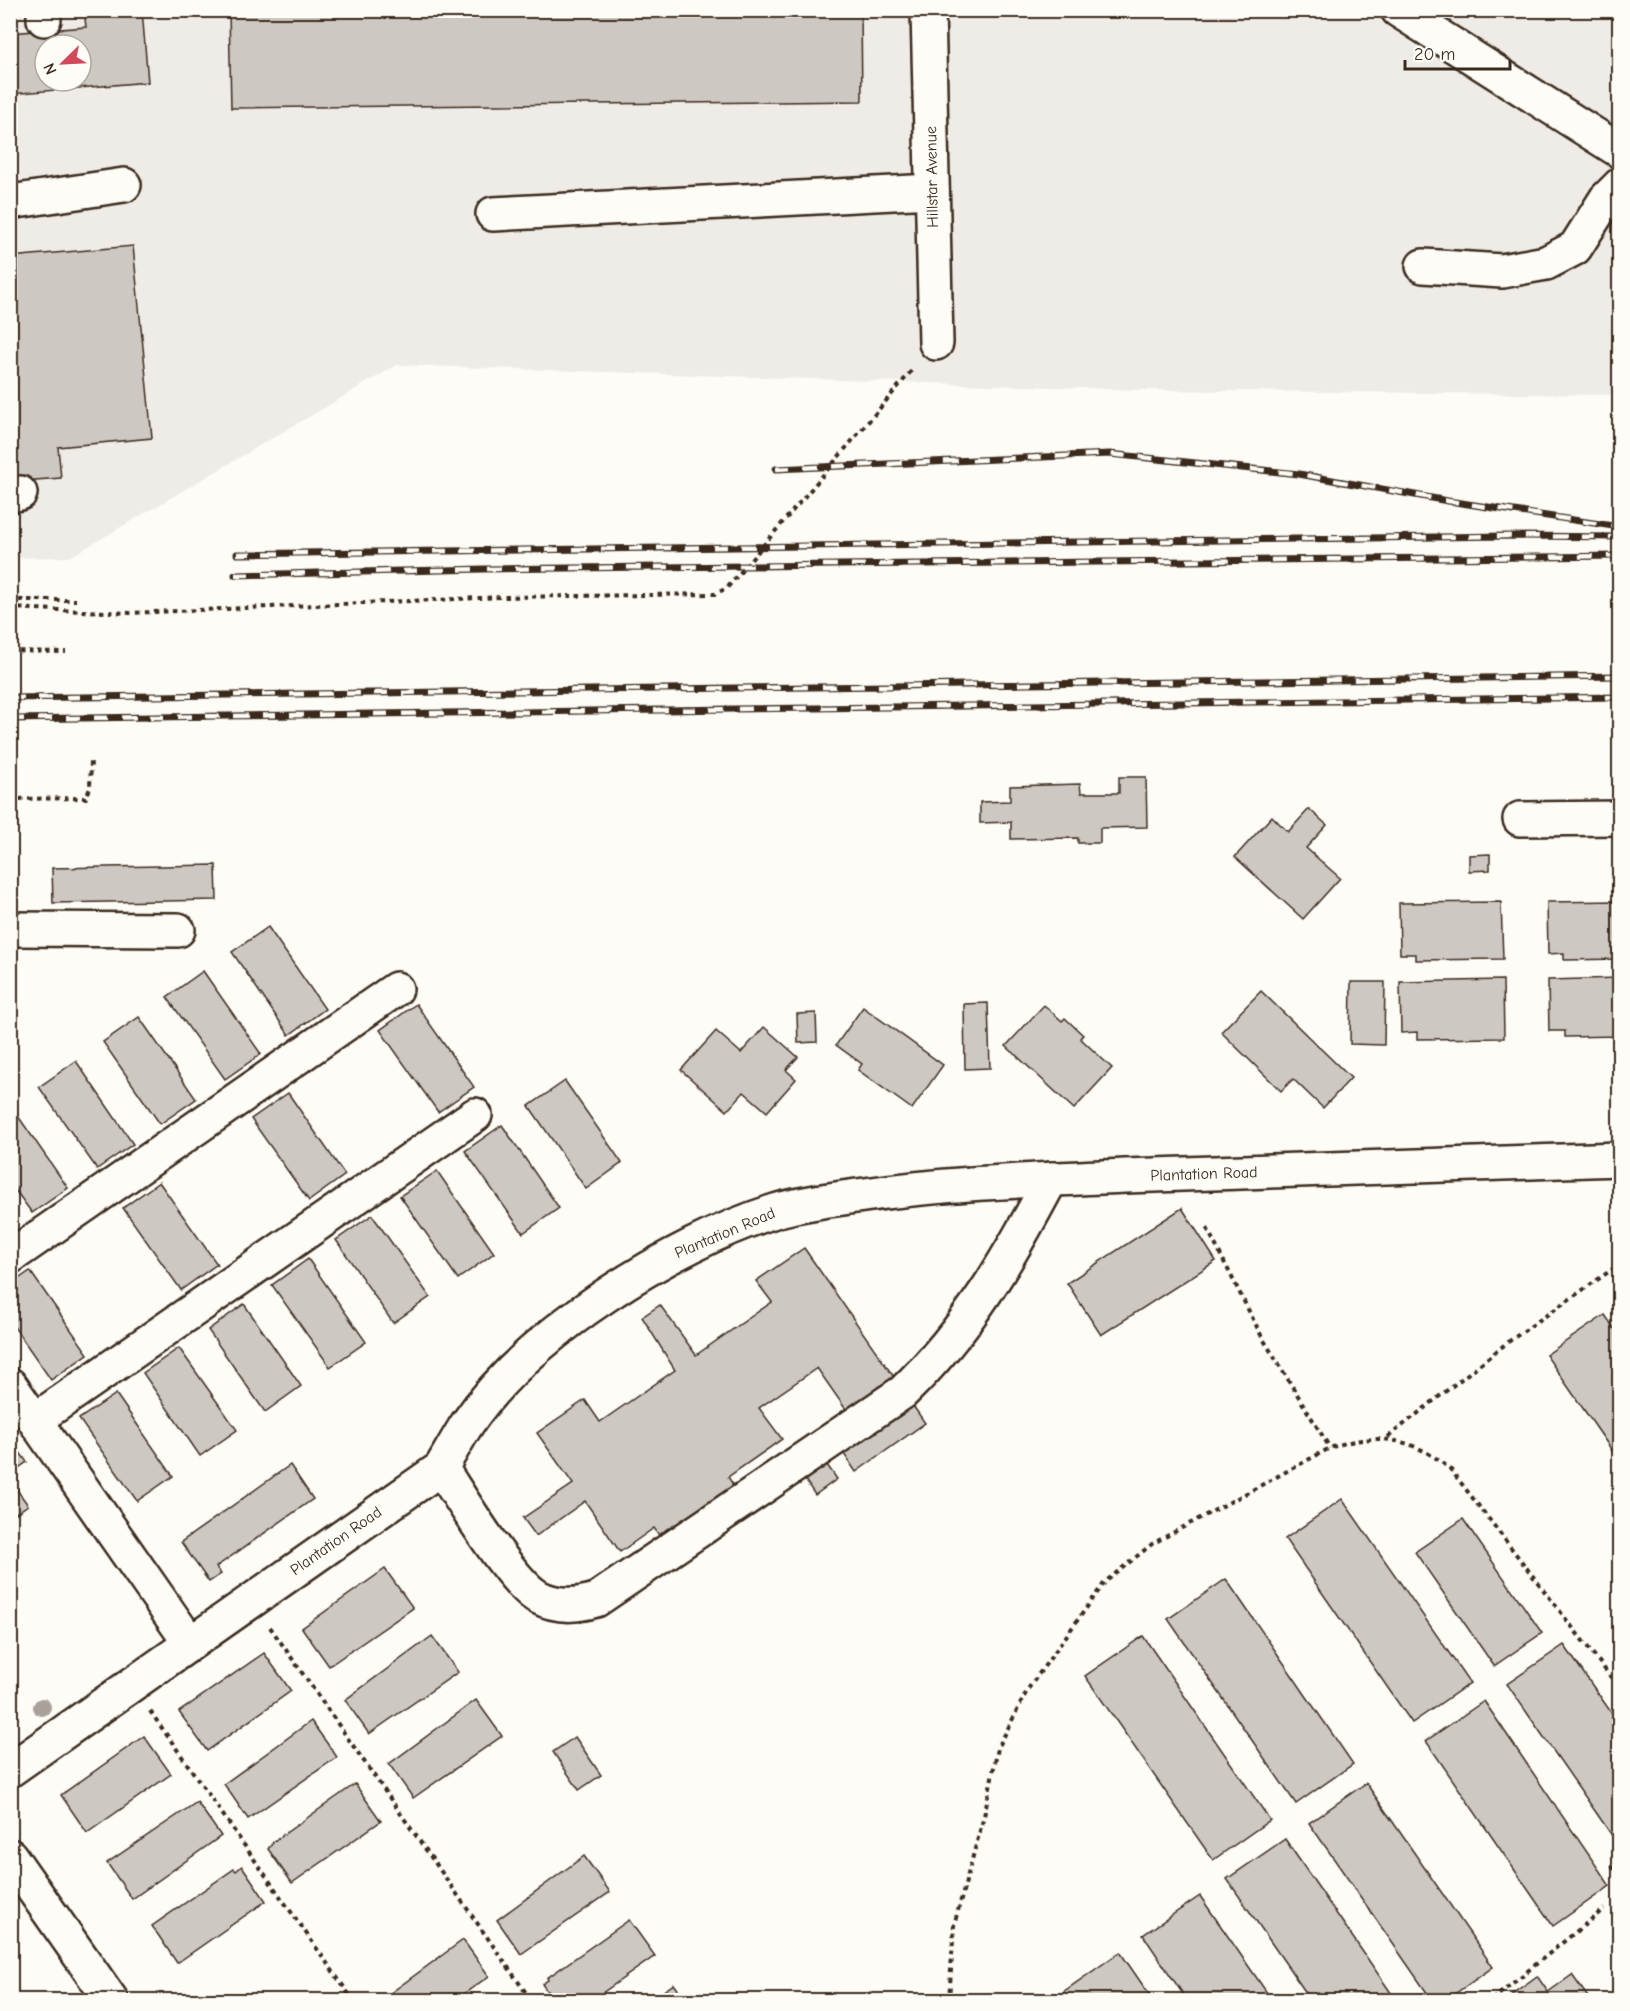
<svg xmlns="http://www.w3.org/2000/svg" width="1630" height="2011" font-family="'Comic Neue',sans-serif">
  <style>
    .built { fill: #efece7; fill-rule: evenodd }
    .building { fill: #cdc8c2; stroke: #3b2a1e; stroke-width: 1.5; fill-rule: evenodd }
    .lines { fill: none; stroke-linecap: round; stroke-linejoin: round }
    .minor-casing { stroke: #3b2a1e; stroke-width: 38 }
    .path { stroke: #3b2a1e; stroke-width: 4; stroke-dasharray: 4.5 4.5; stroke-linecap: butt }
    .minor { stroke: #fdfcf7; stroke-width: 33 }
    .rail-casing { stroke: #3b2a1e; stroke-width: 7 }
    .rail { stroke: #fdfcf7; stroke-width: 4.5; stroke-dasharray: 14; stroke-linecap: butt }
    .tree { fill: #a9a199 }
    .labels { text-anchor: middle; dominant-baseline: central; stroke-width: 4.5; stroke-linejoin: round; paint-order: stroke }
    .street-label { font-size: 16px; fill: #3b2a1e; stroke: #fdfcf7 }
  </style>
  <rect width="100%" height="100%" fill="#fdfcf7"/>
  <filter id="ink" filterUnits="userSpaceOnUse"><feTurbulence type="fractalNoise" baseFrequency=".0167" numOctaves="2"/><feDisplacementMap in="SourceGraphic" scale="12" xChannelSelector="R" yChannelSelector="G"/><feConvolveMatrix kernelMatrix="1 2 1 2 8 2 1 2 1" color-interpolation-filters="sRGB"/></filter>
  <g filter="url(#ink)">
    <!-- built -->
    <path class="built" d="M10,11H1619V395L1140,390L397,365L70,557L11,558ZM45,45H81V81H45Z"/>
    <!-- building -->
    <g class="building">
      <path d="M84,10H142L148,82L10,94V33L86,27ZM45,45H81V81H45Z"/>
      <polygon points="229,10 861,10 862,101 231,108"/>
      <polygon points="133,246 152,438 58,447 61,478 10,482 10,257"/>
      <polygon points="1119,777 1146,777 1147,827 1100,828 1100,843 1078,843 1078,838 1011,839 1011,822 980,823 980,802 1010,801 1010,786 1080,784 1081,793 1119,793"/>
      <polygon points="1309,809 1327,825 1306,848 1340,878 1303,919 1235,857 1272,816 1288,832"/>
      <polygon points="1490,854 1490,870 1469,871 1469,855"/>
      <polygon points="216,865 217,900 53,903 52,868"/>
      <polygon points="1620,901 1620,959 1564,960 1564,953 1548,954 1547,902"/>
      <polygon points="1501,902 1503,959 1416,960 1416,954 1400,954 1399,903"/>
      <polygon points="268,927 325,1009 289,1035 232,952"/>
      <polygon points="203,971 261,1054 225,1079 167,997"/>
      <polygon points="1620,978 1620,1036 1565,1037 1565,1031 1549,1031 1548,980"/>
      <polygon points="1503,980 1504,1038 1417,1039 1417,1032 1401,1033 1400,982"/>
      <polygon points="1351,982 1385,982 1384,1045 1350,1044"/>
      <polygon points="1261,991 1351,1078 1323,1108 1293,1079 1281,1091 1221,1032"/>
      <polygon points="988,1003 990,1068 965,1069 964,1004"/>
      <polygon points="416,1004 474,1087 438,1112 380,1030"/>
      <polygon points="1044,1005 1062,1021 1065,1018 1083,1035 1080,1038 1112,1068 1074,1109 1006,1046"/>
      <polygon points="863,1007 943,1065 912,1109 858,1070 862,1064 836,1045"/>
      <polygon points="816,1013 817,1042 798,1043 797,1014"/>
      <polygon points="139,1017 196,1099 160,1124 103,1042"/>
      <polygon points="764,1027 798,1057 786,1070 796,1079 767,1112 744,1092 727,1111 681,1070 716,1031 741,1053"/>
      <polygon points="76,1061 133,1144 97,1169 39,1087"/>
      <polygon points="565,1081 622,1163 586,1189 529,1106"/>
      <polygon points="288,1093 345,1175 309,1201 251,1119"/>
      <polygon points="11,1106 68,1188 32,1213 10,1183"/>
      <polygon points="502,1125 559,1208 523,1233 465,1151"/>
      <polygon points="437,1171 494,1253 458,1279 400,1196"/>
      <polygon points="159,1182 217,1264 181,1290 123,1208"/>
      <polygon points="1182,1208 1216,1261 1101,1335 1067,1283"/>
      <polygon points="372,1215 430,1297 393,1323 336,1240"/>
      <polygon points="804,1248 896,1380 849,1414 817,1368 759,1408 782,1439 728,1477 736,1489 672,1534 668,1528 659,1535 654,1528 620,1552 585,1501 536,1536 523,1518 573,1484 537,1433 585,1400 600,1422 675,1370 642,1317 660,1305 696,1355 772,1302 756,1281"/>
      <polygon points="308,1259 366,1342 330,1367 272,1285"/>
      <polygon points="30,1271 88,1354 51,1380 10,1321 10,1285"/>
      <polygon points="244,1304 301,1386 265,1412 208,1330"/>
      <polygon points="1605,1315 1620,1337 1620,1462 1546,1355"/>
      <polygon points="179,1348 237,1430 200,1456 143,1373"/>
      <polygon points="116,1394 173,1476 137,1501 79,1419"/>
      <polygon points="909,1400 925,1423 856,1472 840,1448"/>
      <polygon points="10,1439 27,1462 10,1474"/>
      <polygon points="825,1462 837,1479 815,1495 803,1477"/>
      <polygon points="290,1465 313,1499 216,1567 221,1574 209,1582 181,1542"/>
      <polygon points="10,1480 28,1505 10,1517"/>
      <polygon points="1342,1499 1470,1683 1412,1723 1285,1539"/>
      <polygon points="1463,1519 1542,1633 1494,1666 1415,1552"/>
      <polygon points="385,1569 413,1608 329,1666 302,1628"/>
      <polygon points="1226,1579 1353,1764 1296,1804 1168,1619"/>
      <polygon points="432,1636 458,1672 369,1734 345,1700"/>
      <polygon points="1143,1636 1270,1820 1213,1860 1085,1676"/>
      <polygon points="1564,1645 1620,1725 1620,1847 1507,1684"/>
      <polygon points="264,1653 291,1691 207,1751 179,1712"/>
      <polygon points="476,1700 502,1736 413,1798 389,1764"/>
      <polygon points="1484,1701 1610,1886 1553,1926 1426,1741"/>
      <polygon points="311,1721 337,1757 248,1819 224,1784"/>
      <polygon points="144,1736 171,1774 87,1833 61,1795"/>
      <polygon points="575,1737 601,1775 579,1790 553,1752"/>
      <polygon points="1366,1783 1493,1967 1446,2000 1432,2000 1309,1823"/>
      <polygon points="355,1784 381,1821 292,1883 268,1849 273,1842"/>
      <polygon points="197,1802 221,1836 132,1899 107,1863"/>
      <polygon points="1285,1839 1396,2000 1311,2000 1227,1879"/>
      <polygon points="584,1856 610,1892 521,1954 497,1920"/>
      <polygon points="242,1866 266,1901 177,1963 152,1926 234,1869 236,1871"/>
      <polygon points="1200,1896 1272,2000 1187,2000 1143,1935"/>
      <polygon points="629,1920 655,1956 592,2000 553,2000 542,1984 548,1980 547,1978"/>
      <polygon points="463,1940 489,1976 455,2000 381,2000"/>
      <polygon points="1120,1952 1153,2000 1068,2000 1063,1992"/>
      <polygon points="1572,1975 1590,2000 1516,2000 1512,1994 1537,1976 1548,1992"/>
      <polygon points="674,1984 686,2000 650,2000"/>
    </g>
    <g class="lines">
      <!-- minor casing -->
      <g class="minor-casing">
        <g id="minor">
          <polyline points="928,10 936,343"/>
          <polyline points="1398,10 1620,151"/>
          <polyline points="44,19 44,10"/>
          <polyline points="10,202 124,185"/>
          <polyline points="493,214 932,191"/>
          <polyline points="1423,266 1502,271 1546,263 1575,248 1606,199 1620,185"/>
          <polyline points="10,495 20,493"/>
          <polyline points="1520,819 1620,818"/>
          <polyline points="10,929 178,930"/>
          <polyline points="10,1257 396,989"/>
          <polyline points="10,1385 190,1643"/>
          <polyline points="35,1420 475,1115"/>
          <path d="M441,1468C461,1498 511,1582 538,1597C557,1607 576,1606 596,1600L903,1392C969,1328 1008,1260 1051,1179"/>
          <path d="M10,1770L441,1468C450,1453 458,1438 467,1424C529,1333 671,1244 775,1211C801,1203 829,1200 857,1196C946,1183 1035,1180 1125,1176C1290,1171 1455,1165 1620,1159"/>
          <polyline points="10,1856 111,2000"/>
        </g>
      </g>
      <!-- path -->
      <g class="path">
        <polyline points="10,600 76,600"/>
        <polyline points="10,608 130,613 503,597 715,594 727,588 914,368"/>
        <polyline points="10,651 66,652"/>
        <polyline points="10,799 86,798 90,788 91,760"/>
        <polyline points="1207,1228 1262,1337 1330,1448"/>
        <polyline points="1388,1437 1508,1342 1620,1264"/>
        <polyline points="270,1627 531,2000"/>
        <polyline points="150,1711 353,2000"/>
        <polyline points="1612,1866 1620,1877"/>
        <path d="M949,2000L954,1925L984,1816L998,1748L1028,1689L1105,1582L1152,1544L1330,1448C1376,1431 1415,1438 1451,1470L1620,1689"/>
        <polyline points="1492,2000 1604,1909"/>
      </g>
      <!-- minor -->
      <use href="#minor" class="minor"/>
      <!-- rail casing -->
      <g class="rail-casing">
        <g id="rail">
          <polyline points="776,469 1110,454 1299,474 1448,501 1620,527"/>
          <polyline points="237,554 1507,536 1620,537"/>
          <polyline points="235,575 484,569 1620,556"/>
          <polyline points="10,698 1620,676"/>
          <polyline points="10,719 1620,697"/>
        </g>
      </g>
      <!-- rail -->
      <use href="#rail" class="rail"/>
    </g>
    <!-- trees -->
    <circle class="tree" cx="42" cy="1707" r="9"/>
  </g>
  <g class="labels">
    <!-- street labels -->
    <g class="street-label">
      <text transform="translate(932 177) rotate(-91)">Hillstar Avenue</text>
      <text transform="translate(1204 1174) rotate(-2)">Plantation Road</text>
      <text transform="translate(725 1233) rotate(-23)">Plantation Road</text>
      <text transform="translate(336 1541) rotate(-35)">Plantation Road</text>
    </g>
  </g>
  <!-- margin -->
  <rect width="1630" height="2011" fill="none" stroke="#fdfcf7" stroke-width="36"/>
  <rect x="18" y="18" width="1594" height="1975" fill="none" stroke="#3b2a1e" stroke-width="2" filter="url(#ink)"/>
  <!-- north arrow -->
  <g transform="translate(63 63) rotate(246)"><circle r="28" fill="#fdfcf7" stroke="#afa8a0" stroke-width="1.5"/>
  <path d="M0-4.5L10 22L0 15L-10 22Z" fill="#d1495b"/>
  <text y="-9" font-size="16" font-weight="bold" text-anchor="middle" fill="#3b2a1e">N</text>
  </g>
  <!-- scale -->
  <path d="M1405 60v9h105v-9" fill="none" stroke="#3b2a1e" stroke-width="3"/>
  <text x="1414" y="60" font-size="18" fill="#3b2a1e" stroke="#fdfcf7" stroke-width="4.5" paint-order="stroke">20 m</text>
</svg>
